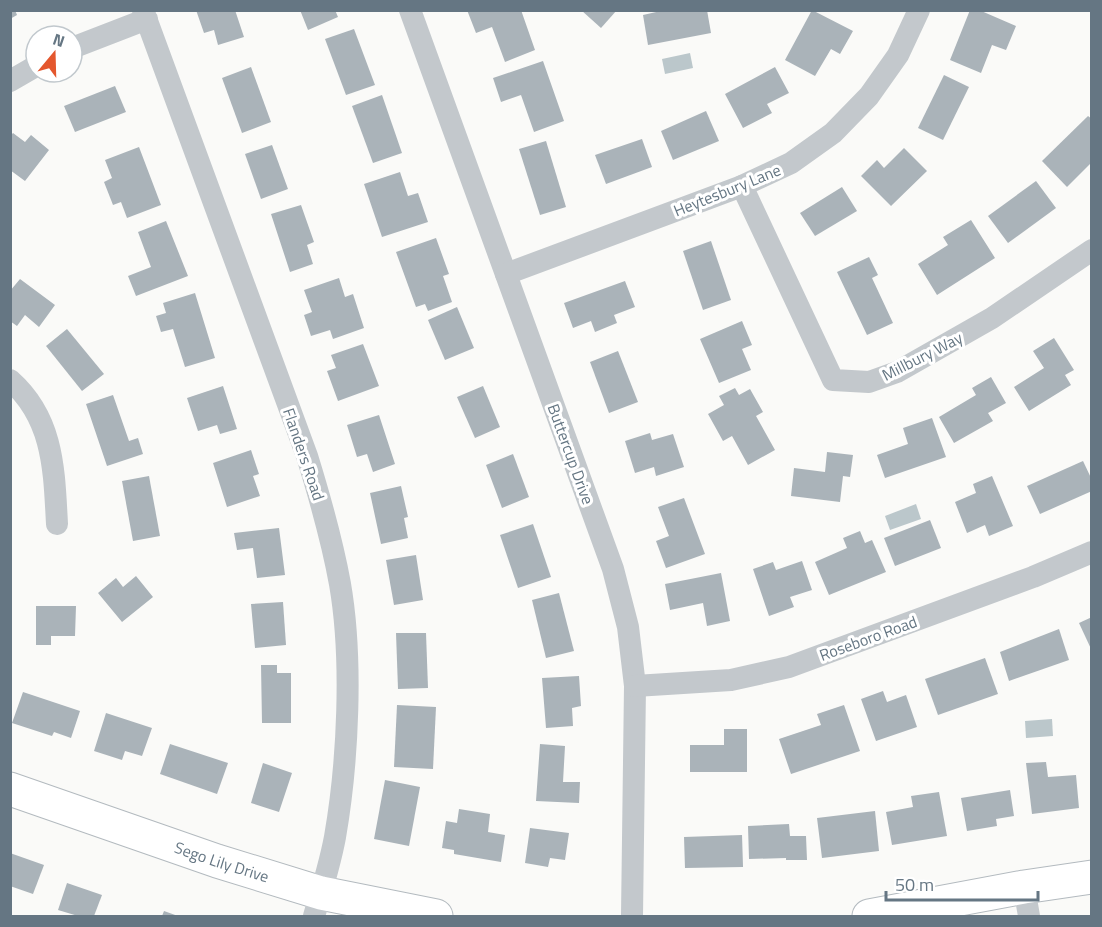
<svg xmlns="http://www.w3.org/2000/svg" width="1102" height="927" font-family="'Titillium Web',sans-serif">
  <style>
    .water { fill: #bbc7cb }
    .building { fill: #aab3b9 }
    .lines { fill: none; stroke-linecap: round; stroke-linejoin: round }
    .secondary-casing { stroke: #b3babf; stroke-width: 35 }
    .street { stroke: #c3c8cc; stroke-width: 22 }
    .secondary { stroke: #fff; stroke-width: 33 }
    .labels { text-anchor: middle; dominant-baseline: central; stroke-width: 6; stroke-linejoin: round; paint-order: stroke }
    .street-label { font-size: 16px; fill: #657683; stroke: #fff }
  </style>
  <rect width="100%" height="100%" fill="#fafaf8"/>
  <!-- water -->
  <g class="water">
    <polygon points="690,53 693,68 665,74 662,59"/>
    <polygon points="916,504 921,519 890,530 885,516"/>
    <polygon points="1052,719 1053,736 1026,738 1025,721"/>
  </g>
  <!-- building -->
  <g class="building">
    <polygon points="10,10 15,10 17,15 10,19"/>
    <polygon points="196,10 235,10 244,37 218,45 214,30 204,33"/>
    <polygon points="300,10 335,10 338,17 308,30"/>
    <polygon points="467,10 521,10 535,50 505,62 492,27 476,33"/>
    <polygon points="581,10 617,10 601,28"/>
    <polygon points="665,10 707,10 711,33 648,45 643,15"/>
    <polygon points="812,10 853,31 840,54 831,49 815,76 785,60"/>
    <polygon points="970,10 979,10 1016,26 1006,50 992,45 981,73 950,60"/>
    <polygon points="354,29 375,85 346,95 325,39"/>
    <polygon points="543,61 564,121 534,132 521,95 501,102 493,78"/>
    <polygon points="251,67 271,122 242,133 222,78"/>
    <polygon points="775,67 789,93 767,104 772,113 743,128 725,94"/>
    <polygon points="944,75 969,87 943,140 918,128"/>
    <polygon points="115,86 126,112 75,132 64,106"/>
    <polygon points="382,95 402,153 373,163 352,106"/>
    <polygon points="706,111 719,141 673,160 661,131"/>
    <polygon points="1088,116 1092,119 1092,162 1067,187 1042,161"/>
    <polygon points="13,133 25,142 31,135 49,150 25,181 10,170 10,136"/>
    <polygon points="642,139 652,167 606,184 595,155"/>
    <polygon points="546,141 566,207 540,215 519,149"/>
    <polygon points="272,145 288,189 261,199 245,154"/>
    <polygon points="139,147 161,205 127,218 121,202 113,205 104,182 112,178 105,160"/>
    <polygon points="904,148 927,171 891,206 861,176 877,160 884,168"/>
    <polygon points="400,172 408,196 418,193 428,222 382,237 364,184"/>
    <polygon points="1036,181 1056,208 1008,243 988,216"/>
    <polygon points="842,187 857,211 815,236 800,213"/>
    <polygon points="301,205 314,242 307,245 313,264 290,272 271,214"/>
    <polygon points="971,220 995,258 937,295 918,264 948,245 943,237"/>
    <polygon points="166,221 188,276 136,296 128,276 151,267 138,232"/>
    <polygon points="436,238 449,274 443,276 452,302 428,311 425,304 416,307 396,252"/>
    <polygon points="711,241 731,300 703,310 683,251"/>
    <polygon points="869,257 878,275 872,278 893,323 867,335 837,272"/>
    <polygon points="339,278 345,297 353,294 364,328 333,339 330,330 311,336 304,315 312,312 304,290"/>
    <polygon points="20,279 55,305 39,327 25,315 17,326 10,321 10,291"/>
    <polygon points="625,281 635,307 614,315 617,323 595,332 591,321 573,328 564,303"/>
    <polygon points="195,293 215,358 185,367 173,329 161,332 156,316 166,313 163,303"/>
    <polygon points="457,307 474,348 445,360 428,320"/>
    <polygon points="742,321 752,345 742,349 751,370 719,383 700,339"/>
    <polygon points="67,329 104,374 82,391 46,346"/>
    <polygon points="1054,338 1074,370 1065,375 1071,385 1029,411 1014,387 1044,368 1033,351"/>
    <polygon points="363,344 379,386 338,401 327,371 336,368 331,355"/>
    <polygon points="618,351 638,402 609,413 590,362"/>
    <polygon points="991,377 1006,403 988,413 993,421 954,443 939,417 976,395 972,388"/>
    <polygon points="223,386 237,429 220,434 217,425 198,431 187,398"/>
    <polygon points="483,386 500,427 475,438 457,397"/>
    <polygon points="735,388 739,395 750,389 763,412 756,416 775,450 748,465 732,436 723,441 708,414 724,405 719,396"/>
    <polygon points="113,395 129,441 138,438 143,454 107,466 86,404"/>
    <polygon points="379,415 395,464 373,472 367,454 357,457 347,425"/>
    <polygon points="932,418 946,457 885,478 877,455 908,444 903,428"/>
    <polygon points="650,433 652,440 673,434 684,467 656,476 654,467 635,473 625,441"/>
    <polygon points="251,450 259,474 253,476 260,496 227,507 213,463"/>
    <polygon points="827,452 853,455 850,477 843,476 840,502 791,496 794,468 825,472"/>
    <polygon points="513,454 529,497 502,508 486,465"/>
    <polygon points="1083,461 1092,480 1092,491 1040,514 1027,486"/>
    <polygon points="149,476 160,536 133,541 122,481"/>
    <polygon points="992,476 1013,526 989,536 985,525 967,533 955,502 976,493 973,484"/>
    <polygon points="401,486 408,517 404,518 408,538 381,544 370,493"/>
    <polygon points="684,498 705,554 666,568 656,541 669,536 658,507"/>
    <polygon points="930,520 941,548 895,566 884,538"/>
    <polygon points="533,524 551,577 518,588 500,535"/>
    <polygon points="279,528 285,575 257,578 253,548 237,550 234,533"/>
    <polygon points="860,531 865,543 872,540 886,572 829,595 815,562 847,548 843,538"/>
    <polygon points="416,555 423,600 394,605 386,560"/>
    <polygon points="802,561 812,590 790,597 794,607 769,616 753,569 773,562 776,570"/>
    <polygon points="721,573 730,621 707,626 703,603 670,610 665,584"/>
    <polygon points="136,576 153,597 122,622 98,593 116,578 123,587"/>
    <polygon points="559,593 574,651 546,658 532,600"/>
    <polygon points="283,602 286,645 255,648 251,604"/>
    <polygon points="36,606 76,606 75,636 51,636 51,645 36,645"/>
    <polygon points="1092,617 1092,651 1079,623"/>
    <polygon points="1059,629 1069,660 1009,681 1000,652"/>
    <polygon points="396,633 426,633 428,688 398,689"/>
    <polygon points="985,658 998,694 938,715 925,679"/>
    <polygon points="261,665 277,665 277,673 291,673 291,723 262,723"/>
    <polygon points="579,676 581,706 572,708 573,726 546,728 542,678"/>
    <polygon points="883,691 887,702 906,695 917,727 876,741 861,699"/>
    <polygon points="23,692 80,711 71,738 54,732 52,736 12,723"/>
    <polygon points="397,705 436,707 433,769 394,767"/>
    <polygon points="844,705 860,751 791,774 779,739 821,725 817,714"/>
    <polygon points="106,713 152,728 142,756 125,751 122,760 94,751"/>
    <polygon points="724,729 747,729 747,772 690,772 690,745 724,745"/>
    <polygon points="170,744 228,763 217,794 160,774"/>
    <polygon points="540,744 565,746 563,782 580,782 579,803 536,801"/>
    <polygon points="1046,762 1048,777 1076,775 1079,808 1032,814 1026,763"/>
    <polygon points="263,763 292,773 279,812 251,803"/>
    <polygon points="385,780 420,787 409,846 374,839"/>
    <polygon points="1010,790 1014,816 996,819 997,826 967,831 961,798"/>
    <polygon points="939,792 947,836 892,845 886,812 913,807 911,796"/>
    <polygon points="459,809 490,814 488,832 505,835 501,862 454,854 454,850 442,848 446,821 457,823"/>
    <polygon points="875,811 879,851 822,858 817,818"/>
    <polygon points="789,824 790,836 806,836 807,860 786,860 786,858 749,859 748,826"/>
    <polygon points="530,828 569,833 565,860 550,858 548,867 525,863"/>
    <polygon points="742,835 743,867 685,868 684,837"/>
    <polygon points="10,853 44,865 33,894 10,886"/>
    <polygon points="67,883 102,895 94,916 78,916 58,910"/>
    <polygon points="164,911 178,916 162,916"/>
  </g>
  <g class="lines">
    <!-- secondary casing -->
    <g class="secondary-casing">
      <g id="secondary">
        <path id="s1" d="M10,789L217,861L321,893L436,916"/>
        <polyline points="869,916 1024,887 1092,877"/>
      </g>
    </g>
    <!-- street -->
    <g class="street">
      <path d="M143,10L307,456C320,498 332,540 340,584C353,659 348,762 335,837C330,864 322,890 314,916"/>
      <polyline points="410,10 613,569 628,627 635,686 632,916"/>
      <polyline points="72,48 147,19"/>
      <polyline points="10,81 36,66"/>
      <polyline points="742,186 833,380 869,382 897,372 992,318 1092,250"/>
      <polyline points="506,274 742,186 791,163 833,133 869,96 898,55 919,10"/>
      <path d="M10,380C54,419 54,470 57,524"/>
      <polyline points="635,686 731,680 789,667 1033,577 1092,552"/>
      <polyline points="1024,887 1029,916"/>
    </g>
    <!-- secondary -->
    <use href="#secondary" class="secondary"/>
  </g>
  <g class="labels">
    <!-- street labels -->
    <g class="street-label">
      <text transform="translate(727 190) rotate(-22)">Heytesbury Lane</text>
      <text transform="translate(922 356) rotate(-27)">Millbury Way</text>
      <text transform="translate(304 454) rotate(71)">Flanders Road</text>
      <text transform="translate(571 454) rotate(70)">Buttercup Drive</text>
      <text transform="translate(868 638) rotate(-20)">Roseboro Road</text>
      <text stroke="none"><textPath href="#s1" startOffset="224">Sego Lily Drive</textPath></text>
    </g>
  </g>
  <!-- border -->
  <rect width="1102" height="927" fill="none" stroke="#657683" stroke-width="24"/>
  <!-- north arrow -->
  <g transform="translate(54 54) rotate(19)"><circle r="28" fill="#ffffff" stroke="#c1c8cd" stroke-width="1.5"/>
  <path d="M0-4.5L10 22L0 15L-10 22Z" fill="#e4572e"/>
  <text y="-9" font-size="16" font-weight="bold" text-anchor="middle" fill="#657683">N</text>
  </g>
  <!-- scale -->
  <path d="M886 891v9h152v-9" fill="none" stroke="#657683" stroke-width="3"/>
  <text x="895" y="891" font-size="18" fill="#657683" stroke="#ffffff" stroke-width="4.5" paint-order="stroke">50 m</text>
</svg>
